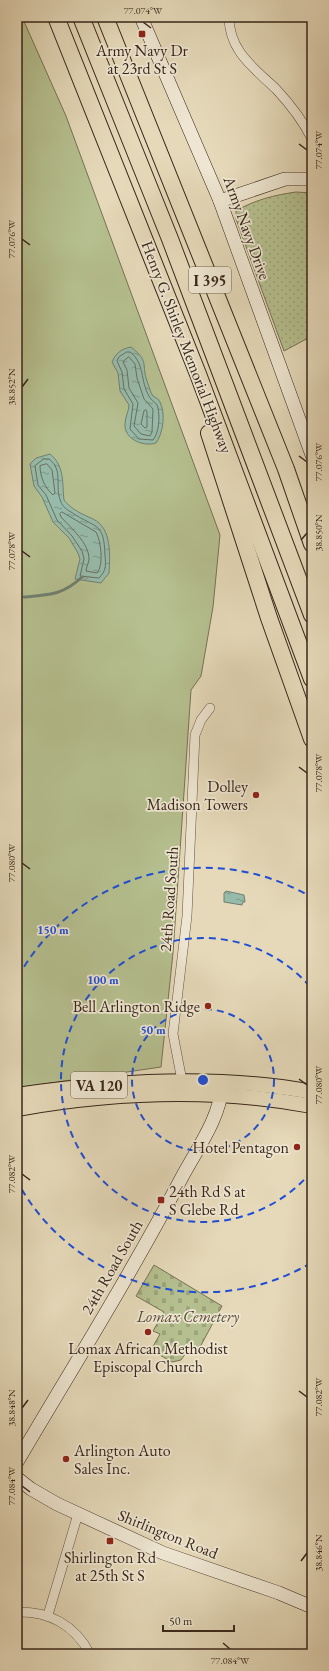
<svg xmlns="http://www.w3.org/2000/svg" width="329" height="1671" font-family="'EB Garamond',serif">
  <style>
    .grass { fill: #b5bf8f; stroke: #767254 }
    .cemetery { fill: url(#cemetery-stones); stroke: #767254 }
    .park { fill: url(#park-dots); stroke: #767254 }
    .water { fill: url(#water-ripples); stroke: #717f70 }
    .lines { fill: none; stroke-linecap: round; stroke-linejoin: round }
    .shore { stroke: #687062; stroke-width: 1 }
    .stream { stroke: #717f70; stroke-width: 3 }
    .street-casing { stroke: #635341; stroke-width: 10 }
    .secondary-casing { stroke: #382619; stroke-width: 14 }
    .primary-casing { stroke: #382619; stroke-width: 16 }
    .highway-casing { stroke: #382619; stroke-width: 18 }
    .street { stroke: #eee6d2; stroke-width: 9 }
    .secondary { stroke: #eee6d2; stroke-width: 13 }
    .primary { stroke: #e5d9b9; stroke-width: 14 }
    .highway { stroke: #e5d9b9; stroke-width: 16 }
    .ticks { fill: none; stroke: #382619; stroke-width: 1.5 }
    .ring { fill: none; stroke: #1d4ed8; stroke-width: 2; stroke-dasharray: 7 5 }
    .poi-dot { fill: #8f2418; stroke: #eee6d2; stroke-width: 1.5 }
    .labels { text-anchor: middle; dominant-baseline: central; stroke-width: 3.5; stroke-linejoin: round; paint-order: stroke }
    .shield { fill: #eee6d2; stroke: #6f6050; stroke-width: 1 }
    .shield-label { font-size: 15px; font-weight: bold; fill: #382619 }
    .poi-label { font-size: 16px; fill: #382619; stroke: #eee6d2 }
    .street-label { font-size: 16px; fill: #382619; stroke: #eee6d2 }
    .park-label { font-size: 16px; font-style: italic; fill: #574c36; stroke: #eee6d2 }
    .centre { fill: #1d4ed8; stroke: #eee6d2; stroke-width: 2 }
    .ring-label { font-size: 12px; text-anchor: middle; font-weight: bold; fill: #1d4ed8; stroke: #eee6d2; stroke-width: 3.5; stroke-linejoin: round; paint-order: stroke }
    .neatline { fill: none; stroke: #382619; stroke-width: 1.5 }
    .ticks-label { font-size: 10px; text-anchor: middle; fill: #382619 }
  </style>
  <defs>
    <pattern id="cemetery-stones" width="16" height="16" patternUnits="userSpaceOnUse"><rect width="16" height="16" fill="#b5bf8f"/><path d="M2 7V4a2 2 0 0 1 4 0v3zM10 15v-3a2 2 0 0 1 4 0v3z" fill="#9ca47b"/></pattern>
    <pattern id="park-dots" width="8" height="8" patternUnits="userSpaceOnUse"><rect width="8" height="8" fill="#b5bf8f"/><path d="M2 2h.1M6 6h.1" fill="none" stroke="#9ca47b" stroke-width="1.8" stroke-linecap="round"/></pattern>
    <pattern id="water-ripples" width="26" height="14" patternUnits="userSpaceOnUse"><rect width="26" height="14" fill="#97bbaa"/><path d="M2 4q2-2 4 0t4 0M15 11q2-2 4 0t4 0" fill="none" stroke="#7c988a"/></pattern>
  </defs>
  <rect width="100%" height="100%" fill="#e5d9b9"/>
  <filter id="stains"><feTurbulence type="fractalNoise" baseFrequency=".005" numOctaves="4"/><feColorMatrix values="0 0 0 0 .2 0 0 0 0 .09 0 0 0 0 .02 0 0 0 .5 -.17"/></filter>
  <radialGradient id="worn" r=".72"><stop offset=".6" stop-color="#630" stop-opacity="0"/><stop offset="1" stop-color="#630" stop-opacity=".3"/></radialGradient>
  <!-- grass -->
  <polygon class="grass" points="17,17 22,17 66,116 220,535 213,607 201,676 191,690 173,953 161,1067 17,1088"/>
  <!-- cemetery -->
  <polygon class="cemetery" points="154,1265 222,1306 199,1349 191,1345 181,1360 172,1362 151,1350 160,1334 153,1331 164,1312 136,1296"/>
  <!-- park -->
  <path class="park" d="M296,192L312,193V336L284,351L236,219V211C254,200 275,195 296,192Z"/>
  <!-- water -->
  <g class="water">
    <path d="M131,347C150,362 141,364 147,381C149,386 150,392 153,396C156,398 159,399 160,402C166,414 163,433 156,443C143,447 124,439 125,424C125,417 129,411 129,405L120,391L118,373L112,362C116,353 121,349 131,347Z"/>
    <path d="M50,454C65,466 62,483 64,500C72,510 82,514 93,519C112,528 110,555 109,573L101,583L75,579L80,559L78,553L69,538L53,522L42,497L34,486L30,464L36,458Z"/>
    <polygon points="226,891 244,895 245,902 243,902 242,905 224,902 224,893"/>
  </g>
  <g class="lines">
    <!-- shore -->
    <g class="shore">
      <path d="M127,352H130C145,363 140,381 149,396C151,401 157,402 158,408C160,417 159,433 153,440L139,439L130,429L133,404L124,389L122,372L117,361L119,357Z"/>
      <polygon points="129,357 135,364 137,378 144,399 153,409 152,432 150,436 141,434 134,426 138,403 129,388 127,370 123,362"/>
      <polygon points="146,410 147,412 147,427 145,428 141,424 144,411"/>
      <path d="M44,459H49C64,470 54,487 61,502C62,506 67,510 71,512C96,529 104,521 105,556C106,566 106,571 99,578L80,576L84,559L82,551L72,536L57,520L46,495L38,485L35,466Z"/>
      <path d="M47,464L52,470L55,493L53,495C45,488 40,477 40,466Z"/>
      <path d="M62,512L96,532C101,541 104,565 97,573L86,571C86,567 89,563 89,559C89,543 71,528 61,517L60,514Z"/>
    </g>
    <!-- stream -->
    <path class="stream" d="M24,597C49,595 63,595 82,577"/>
    <!-- street casing -->
    <g class="street-casing">
      <g id="street">
        <path d="M229,17C229,51 254,68 276,89C290,104 303,121 312,139"/>
        <polyline points="183,1086 173,1034 187,916 195,735 201,720 210,708"/>
        <path d="M17,1612C49,1611 75,1625 90,1654"/>
        <polyline points="48,1615 78,1514"/>
      </g>
    </g>
    <!-- secondary casing -->
    <g class="secondary-casing">
      <g id="secondary">
        <polyline points="141,17 220,201 312,455"/>
        <polyline points="220,201 285,179 312,179"/>
        <path d="M17,1462C73,1367 131,1274 182,1177C197,1149 220,1118 222,1086"/>
        <polyline points="17,1478 31,1489 57,1504 163,1553 279,1593 312,1607"/>
      </g>
    </g>
    <!-- primary casing -->
    <g class="primary-casing">
      <g id="primary">
        <path d="M17,1095C112,1081 217,1074 312,1092"/>
        <path d="M17,1109C113,1092 216,1088 312,1106"/>
      </g>
    </g>
    <!-- highway casing -->
    <g class="highway-casing">
      <g id="highway">
        <polyline points="56,17 198,374 312,679"/>
        <polyline points="81,17 170,239 312,615"/>
        <polyline points="105,17 286,469 312,544"/>
        <polyline points="209,433 269,618 312,739"/>
      </g>
    </g>
    <!-- street -->
    <use href="#street" class="street"/>
    <!-- secondary -->
    <use href="#secondary" class="secondary"/>
    <!-- primary -->
    <use href="#primary" class="primary"/>
    <!-- highway -->
    <use href="#highway" class="highway"/>
  </g>
  <!-- ticks -->
  <path class="ticks" d="M143,22L151,28M299,144L307,150M22,239L30,245M22,387L28,379M299,456L307,462M301,540L307,533M22,551L30,557M299,767L307,773M22,863L30,869M299,1079L307,1085M22,1174L30,1180M299,1391L307,1397M22,1408L28,1400M22,1486L30,1492M301,1561L307,1553M223,1643L230,1649"/>
  <!-- distance rings -->
  <g class="ring">
    <circle cx="203" cy="1080" r="71"/>
    <path d="M312 1171A142 142 0 1 1 312 989"/>
    <path d="M311 1263A212 212 0 0 1 18 1183M18 977A212 212 0 0 1 311 897"/>
  </g>
  <!-- markers -->
  <g class="poi-dot">
    <rect x="138" y="30" width="8" height="8" rx="2"/>
    <circle cx="256" cy="795" r="4"/>
    <circle cx="208" cy="1006" r="4"/>
    <circle cx="297" cy="1147" r="4"/>
    <rect x="157" y="1196" width="8" height="8" rx="2"/>
    <circle cx="148" cy="1332" r="4"/>
    <circle cx="66" cy="1459" r="4"/>
    <rect x="106" y="1537" width="8" height="8" rx="2"/>
  </g>
  <g class="labels">
    <!-- shield labels -->
    <g class="shield">
      <rect x="189" y="267" width="42" height="26" rx="3"/>
      <rect x="71" y="1072" width="56" height="26" rx="3"/>
    </g>
    <g class="shield-label">
      <text x="210" y="280">I 395</text>
      <text x="99" y="1085">VA 120</text>
    </g>
    <!-- poi labels -->
    <g class="poi-label">
      <text x="142" y="50">Army Navy Dr<tspan x="142" dy="18">at 23rd St S</tspan></text>
      <text x="248" y="786" text-anchor="end">Dolley<tspan x="248" dy="18">Madison Towers</tspan></text>
      <text x="200" y="1006" text-anchor="end">Bell Arlington Ridge</text>
      <text x="289" y="1147" text-anchor="end">Hotel Pentagon</text>
      <text x="169" y="1191" text-anchor="start">24th Rd S at<tspan x="169" dy="18">S Glebe Rd</tspan></text>
      <text x="148" y="1348">Lomax African Methodist<tspan x="148" dy="18">Episcopal Church</tspan></text>
      <text x="74" y="1450" text-anchor="start">Arlington Auto<tspan x="74" dy="18">Sales Inc.</tspan></text>
      <text x="110" y="1557">Shirlington Rd<tspan x="110" dy="18">at 25th St S</tspan></text>
    </g>
    <!-- street labels -->
    <g class="street-label">
      <text transform="translate(247 228) rotate(70)">Army Navy Drive</text>
      <text transform="translate(187 347) rotate(69)">Henry G. Shirley Memorial Highway</text>
      <text transform="translate(169 899) rotate(-86)">24th Road South</text>
      <text transform="translate(112 1267) rotate(-60)">24th Road South</text>
      <text transform="translate(168 1534) rotate(22)">Shirlington Road</text>
    </g>
    <!-- park labels -->
    <g class="park-label">
      <text x="188" y="1316">Lomax Cemetery</text>
    </g>
  </g>
  <circle cx="203" cy="1080" r="6" class="centre"/>
  <g class="ring-label">
    <text x="53" y="934">150 m</text>
    <text x="103" y="984">100 m</text>
    <text x="153" y="1034">50 m</text>
  </g>
  <!-- margin -->
  <rect width="329" height="1671" fill="none" stroke="#e5d9b9" stroke-width="44"/>
  <!-- scale -->
  <path d="M163 1625v6h71v-6" fill="none" stroke="#382619" stroke-width="2"/>
  <text x="169" y="1625" font-size="12" fill="#382619" stroke="#eee6d2" stroke-width="3" paint-order="stroke">50 m</text>
  <rect x="22" y="22" width="285" height="1627" class="neatline"/>
  <g class="ticks-label">
    <text x="143" y="14">77.074°W</text>
    <text transform="translate(318 150) rotate(-90)" y="4">77.074°W</text>
    <text transform="translate(11 239) rotate(-90)" y="4">77.076°W</text>
    <text transform="translate(11 387) rotate(-90)" y="4">38.852°N</text>
    <text transform="translate(318 462) rotate(-90)" y="4">77.076°W</text>
    <text transform="translate(318 533) rotate(-90)" y="4">38.850°N</text>
    <text transform="translate(11 551) rotate(-90)" y="4">77.078°W</text>
    <text transform="translate(318 773) rotate(-90)" y="4">77.078°W</text>
    <text transform="translate(11 863) rotate(-90)" y="4">77.080°W</text>
    <text transform="translate(318 1085) rotate(-90)" y="4">77.080°W</text>
    <text transform="translate(11 1174) rotate(-90)" y="4">77.082°W</text>
    <text transform="translate(318 1397) rotate(-90)" y="4">77.082°W</text>
    <text transform="translate(11 1408) rotate(-90)" y="4">38.848°N</text>
    <text transform="translate(11 1486) rotate(-90)" y="4">77.084°W</text>
    <text transform="translate(318 1553) rotate(-90)" y="4">38.846°N</text>
    <text x="230" y="1664">77.084°W</text>
  </g>
  <rect width="100%" height="100%" filter="url(#stains)"/>
  <rect width="100%" height="100%" fill="url(#worn)"/>
</svg>
